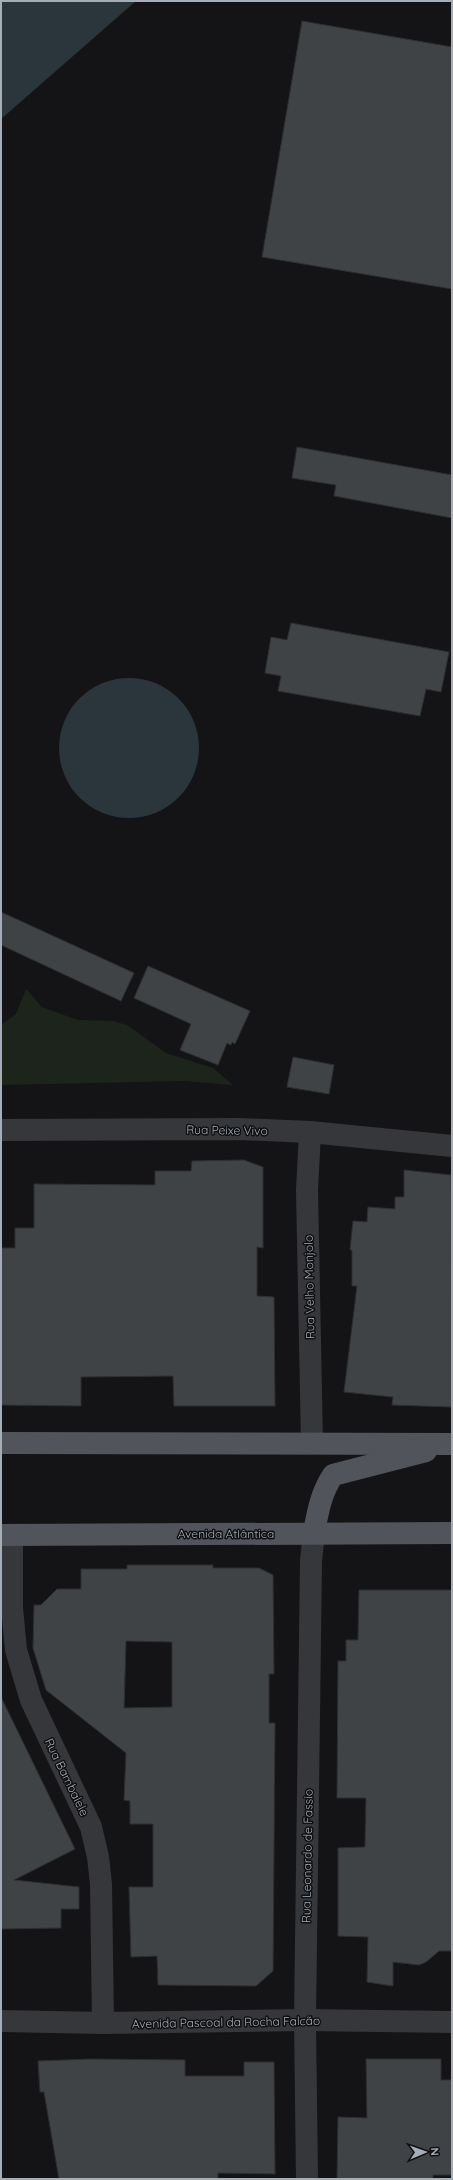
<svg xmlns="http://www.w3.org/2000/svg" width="453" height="2180" font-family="Quicksand,sans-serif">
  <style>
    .green { fill: #1c241c }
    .water { fill: #2a363b }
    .building { fill: #404346; stroke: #2e2f32; fill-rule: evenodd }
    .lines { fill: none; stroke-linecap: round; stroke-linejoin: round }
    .minor { stroke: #35373b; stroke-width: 22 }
    .tertiary { stroke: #35373b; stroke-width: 22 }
    .primary { stroke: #51545b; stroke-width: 22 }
    .labels { text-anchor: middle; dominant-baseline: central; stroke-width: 3; stroke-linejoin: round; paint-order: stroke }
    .street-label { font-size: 12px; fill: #a5aeb7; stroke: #0f0f11 }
  </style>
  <rect width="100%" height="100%" fill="#141416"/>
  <!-- green -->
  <polygon class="green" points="26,989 42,1007 78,1020 113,1021 127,1025 166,1053 213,1068 233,1085 184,1081 1,1085 1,1025 16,1014"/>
  <!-- water -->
  <g class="water">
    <polygon points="1,1 136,1 1,119"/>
    <circle cx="129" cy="748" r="70"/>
  </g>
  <!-- building -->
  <g class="building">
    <polygon points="302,21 452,47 452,289 262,257"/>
    <polygon points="297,447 452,475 452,518 334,496 336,485 292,478"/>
    <polygon points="291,623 449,652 441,692 426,689 420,716 278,691 281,676 265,673 271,637 287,640"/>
    <polygon points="1,912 134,973 121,1001 1,945"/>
    <polygon points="148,966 250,1011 235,1044 232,1042 231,1045 227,1043 218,1065 180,1050 191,1024 134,998"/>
    <polygon points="293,1057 334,1065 329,1094 287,1087"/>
    <polygon points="244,1160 263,1167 263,1248 257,1247 257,1296 274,1297 275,1406 174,1406 173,1376 81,1377 81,1406 1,1405 1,1248 15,1248 15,1228 34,1228 34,1184 155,1185 155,1171 191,1171 192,1161"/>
    <polygon points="404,1170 451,1175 452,1407 392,1405 393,1397 344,1392 357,1286 352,1286 352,1250 350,1250 353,1221 367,1222 368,1207 395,1209 395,1197 404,1197"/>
    <path d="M127,1565H213V1568H259L273,1575L274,1674H269V1723H275L273,1971L256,1986L158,1985L157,1956L131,1957L129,1887H153V1824H130V1801L124,1800L126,1753L46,1690L33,1648L34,1605H41L57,1589H81V1569H127ZM126,1641L172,1642V1707L124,1708Z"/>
    <polygon points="359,1590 452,1590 452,1951 439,1951 426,1962 419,1965 393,1962 393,1986 367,1982 368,1937 338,1936 338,1848 365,1847 366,1798 337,1798 338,1661 346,1661 346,1640 358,1640"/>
    <polygon points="1,1697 75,1849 14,1880 79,1887 79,1909 61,1909 61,1928 1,1929"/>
    <polygon points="91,2059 185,2060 185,2076 244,2076 244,2062 274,2062 275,2174 218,2173 218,2179 59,2179 44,2092 40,2092 38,2061"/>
    <polygon points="366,2059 441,2059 441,2080 452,2080 452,2175 433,2175 433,2179 337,2179 338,2117 367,2118"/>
  </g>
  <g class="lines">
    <!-- minor -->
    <g class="minor">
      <polyline points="1,1130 240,1129 310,1132 452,1146"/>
      <polyline points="310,1132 307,1190 312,1443"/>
      <polyline points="12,1535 12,1608 16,1650 31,1700 91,1827 98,1857 101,1884 103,2023"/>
      <polyline points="305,2020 452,2022"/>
    </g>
    <!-- tertiary -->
    <g class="tertiary">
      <polyline points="1,2021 103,2023 305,2020"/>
      <polyline points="307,2179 305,2020 311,1561 314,1532"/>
    </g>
    <!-- primary -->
    <g class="primary">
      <polyline points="1,1443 452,1444"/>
      <path d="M314,1532C318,1511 321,1493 333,1475L426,1451"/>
      <polyline points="1,1535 452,1533"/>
    </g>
  </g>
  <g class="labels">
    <!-- street labels -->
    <g class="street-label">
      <text transform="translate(227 1130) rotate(1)">Rua Peixe Vivo</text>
      <text transform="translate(309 1287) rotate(-91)">Rua Velho Monjolo</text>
      <text x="226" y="1533">Avenida Atlântica</text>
      <text transform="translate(67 1777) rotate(64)">Rua Bambalele</text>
      <text transform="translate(307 1856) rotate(-89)">Rua Leonardo de Fassio</text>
      <text transform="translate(226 2022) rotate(-1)">Avenida Pascoal da Rocha Falcão</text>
    </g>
  </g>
  <!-- border -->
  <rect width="453" height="2180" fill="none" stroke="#a5aeb7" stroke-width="4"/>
  <!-- north arrow -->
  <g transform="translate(425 2152) rotate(88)" stroke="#0f0f11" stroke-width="3" paint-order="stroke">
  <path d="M0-3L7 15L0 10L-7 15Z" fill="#a5aeb7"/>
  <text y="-6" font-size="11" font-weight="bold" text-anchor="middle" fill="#a5aeb7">N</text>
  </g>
</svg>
